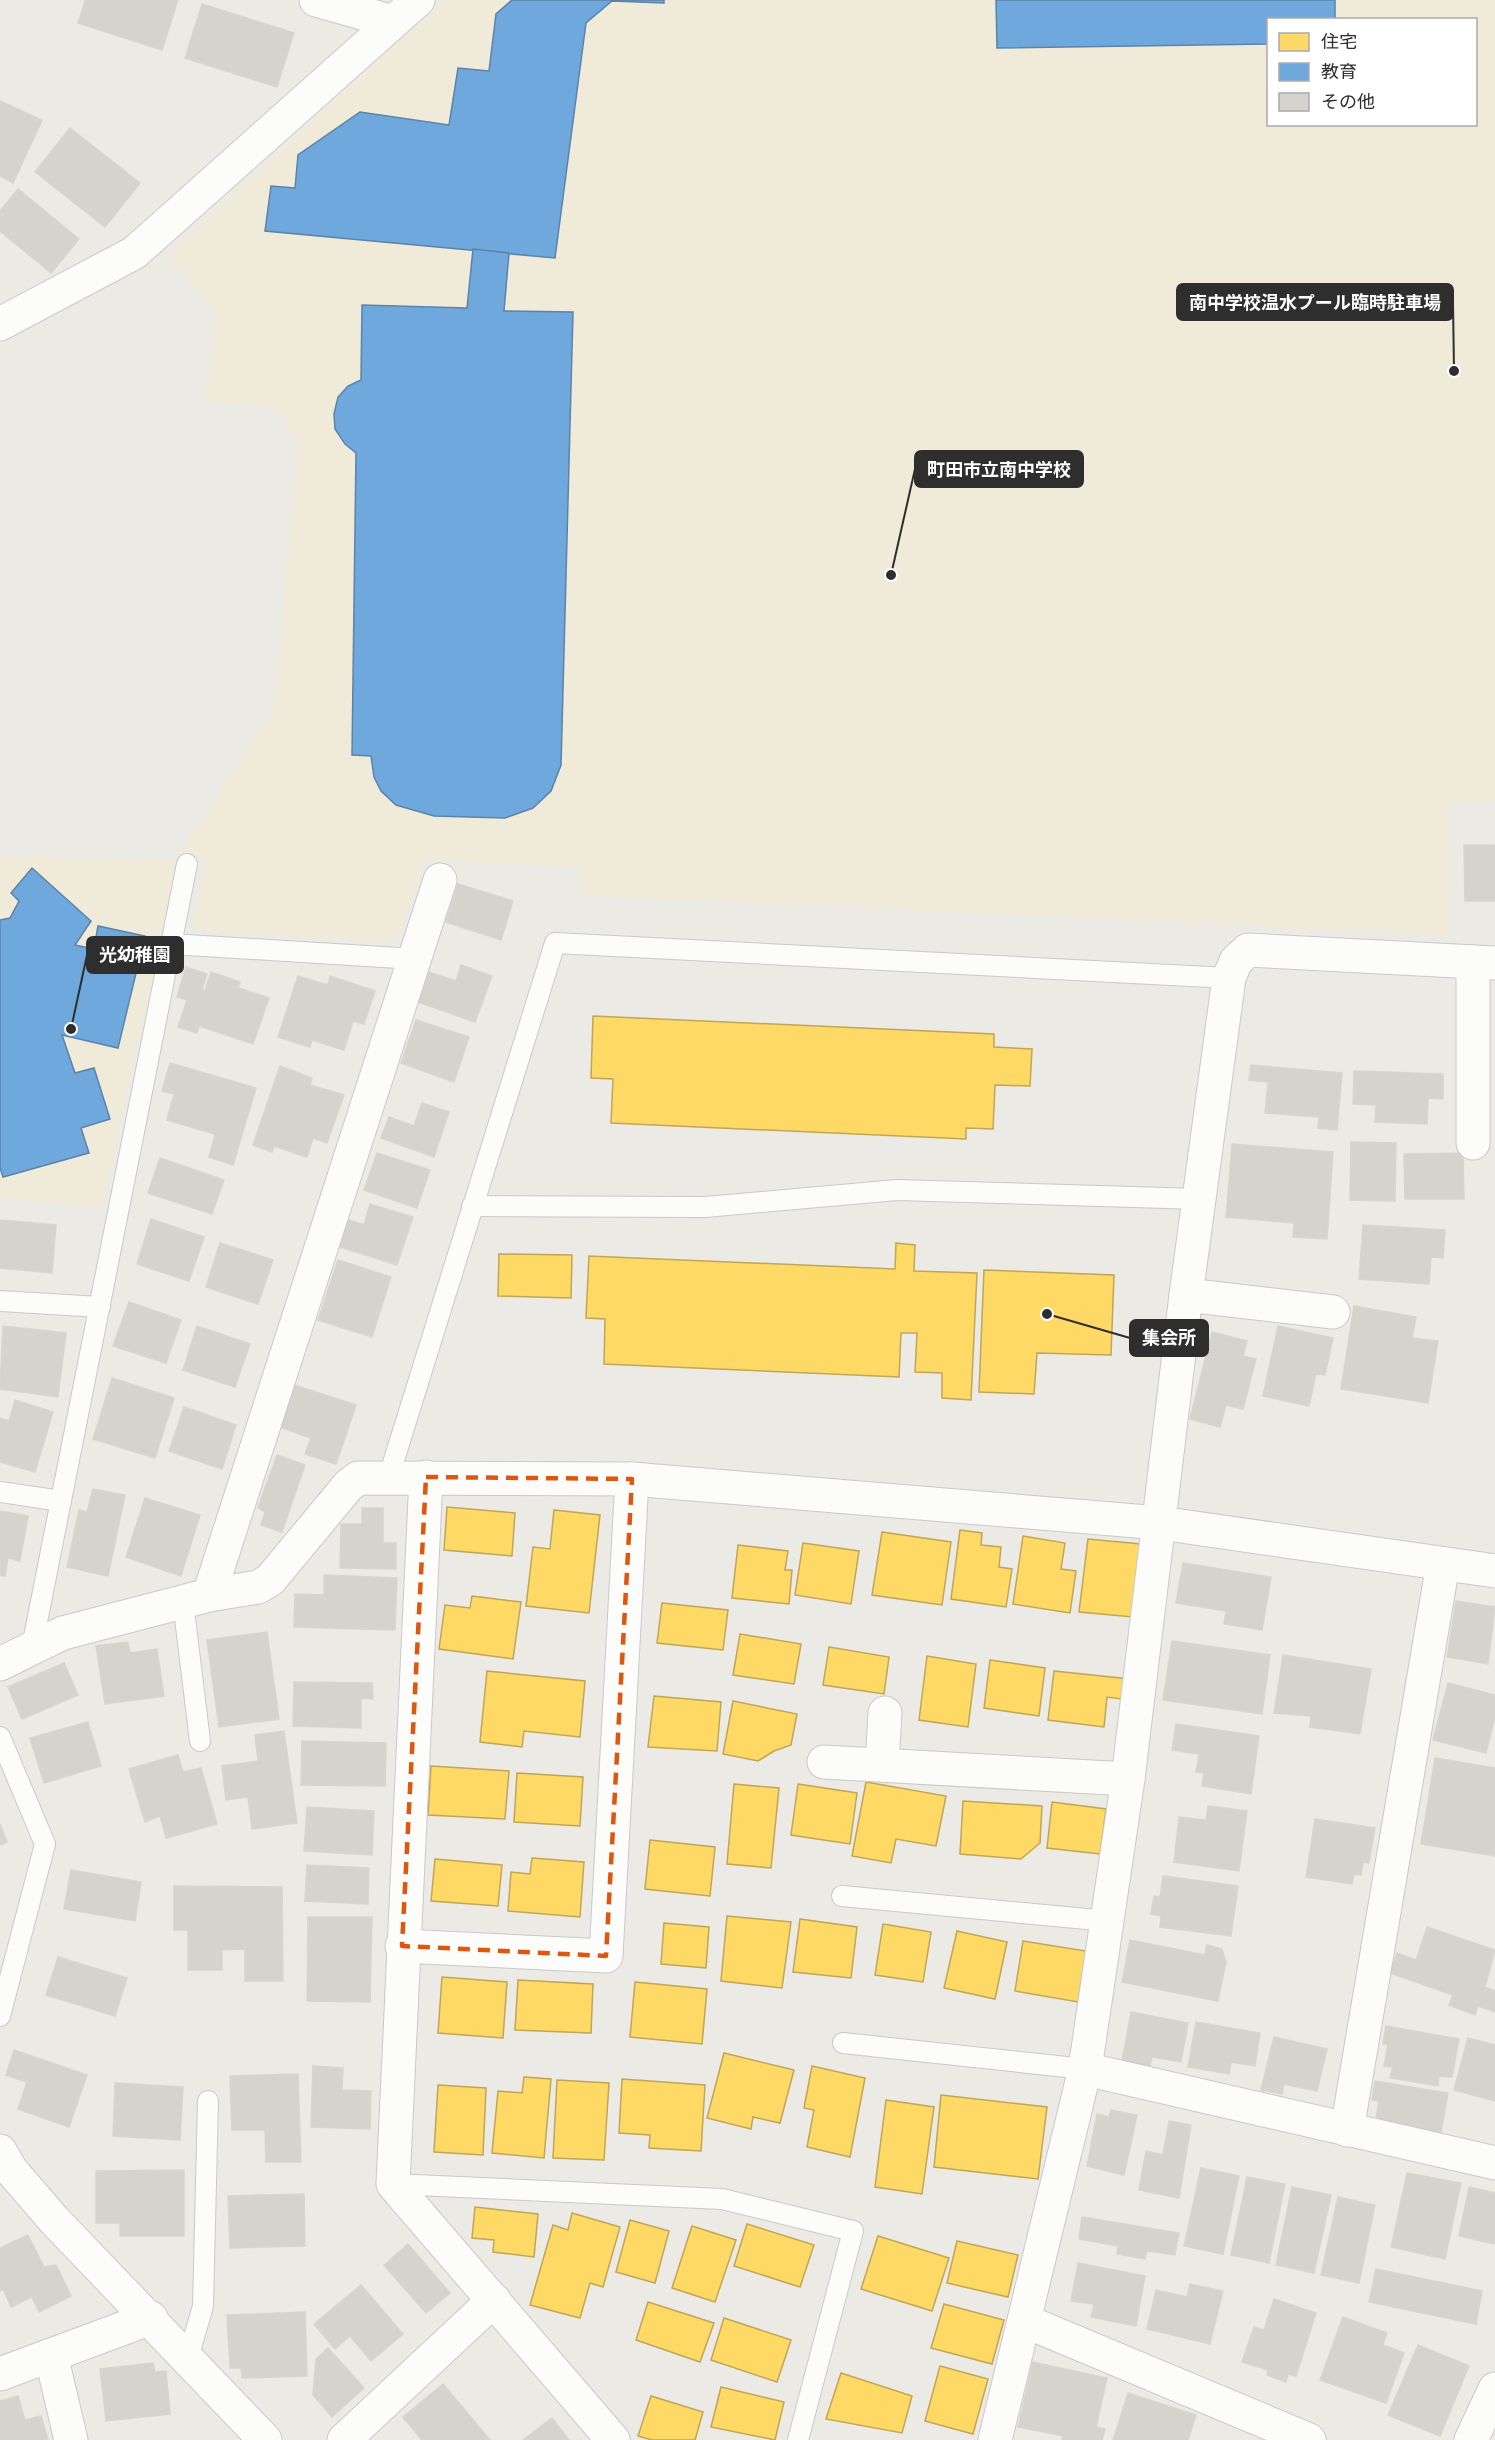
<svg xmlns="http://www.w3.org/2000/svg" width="1495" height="2440" font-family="Ubuntu,'Noto Sans JP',sans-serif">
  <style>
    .education { fill: #efebd8; fill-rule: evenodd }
    .homes { fill: #ffd966; stroke: #c0a655; stroke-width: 1.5 }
    .schools { fill: #6fa8dc; stroke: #5c83a8; stroke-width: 1.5 }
    .building { fill: #d5d3ce; stroke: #d7d5d0; stroke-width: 1.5 }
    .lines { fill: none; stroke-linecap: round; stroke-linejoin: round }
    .lane-casing { stroke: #cac9c9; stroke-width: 22 }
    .street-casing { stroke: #cac9c9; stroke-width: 35 }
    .lane { stroke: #fcfcfb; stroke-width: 20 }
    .street { stroke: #fcfcfb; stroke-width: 33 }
    .marked { fill: none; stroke: #df570e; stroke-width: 4.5; stroke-dasharray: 12 8; stroke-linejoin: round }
    .leader { fill: none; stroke: #2e2e2e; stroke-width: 2 }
    .callout-dot { fill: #2e2e2e; stroke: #fff; stroke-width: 2 }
    .callout { fill: #2e2e2e; stroke: #2e2e2e; stroke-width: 2 }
    .callout-label { font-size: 18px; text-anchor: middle; font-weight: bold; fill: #fff }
  </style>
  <rect width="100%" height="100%" fill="#eceae4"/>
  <!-- education -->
  <g class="education">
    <path d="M447,0H1495V801L1448,802L1449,935L580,895L577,867L424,860L402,930L386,940L203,933L192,923L206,859L180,855L274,707L298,443L278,409L206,401L215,310L168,256L391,48ZM1268,20H1476V124H1268Z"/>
    <polygon points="0,856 177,860 102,1209 0,1197"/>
  </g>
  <!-- homes -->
  <g class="homes">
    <polygon points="593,1016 994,1034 994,1047 1032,1049 1030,1086 995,1085 993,1129 966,1128 966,1139 611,1123 613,1079 591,1078"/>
    <polygon points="896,1243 915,1245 914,1271 977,1273 971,1400 942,1398 942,1373 915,1372 917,1333 901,1333 899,1377 604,1364 605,1319 586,1318 589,1256 895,1269"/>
    <polygon points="499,1254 572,1255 571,1298 498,1296"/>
    <polygon points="984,1270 1114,1275 1111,1355 1037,1353 1034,1394 979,1392"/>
    <polygon points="447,1507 515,1513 512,1556 444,1550"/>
    <polygon points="554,1510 600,1515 589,1613 526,1606 533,1547 550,1549"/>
    <polygon points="960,1530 982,1533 981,1545 1001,1547 999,1567 1012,1569 1006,1607 951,1599"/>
    <polygon points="882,1532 951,1542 942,1605 872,1595"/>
    <polygon points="1023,1536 1065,1543 1061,1569 1076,1571 1070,1613 1013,1604"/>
    <polygon points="1088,1539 1141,1544 1133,1617 1079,1612"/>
    <polygon points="803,1543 859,1551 851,1604 795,1595"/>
    <polygon points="738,1545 788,1551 785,1570 792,1570 789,1604 732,1598"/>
    <polygon points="472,1596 521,1602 513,1659 439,1649 445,1605 470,1608"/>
    <polygon points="662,1603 728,1610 723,1650 657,1643"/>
    <polygon points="740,1634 801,1644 794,1684 733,1675"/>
    <polygon points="829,1647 889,1657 884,1694 823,1685"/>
    <polygon points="927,1656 976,1664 968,1727 919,1720"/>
    <polygon points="990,1660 1045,1668 1039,1716 984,1708"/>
    <polygon points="487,1671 585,1681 580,1737 524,1731 522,1747 480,1742"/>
    <polygon points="1054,1671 1130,1679 1128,1700 1107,1697 1104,1727 1048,1720"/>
    <polygon points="654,1696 721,1702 717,1751 648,1747"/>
    <polygon points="733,1701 797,1714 791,1745 774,1751 758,1761 723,1754"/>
    <polygon points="431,1766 509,1771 505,1819 428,1815"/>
    <polygon points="517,1773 583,1777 580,1826 514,1822"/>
    <polygon points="866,1782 946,1796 936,1846 896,1839 891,1863 852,1856"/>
    <polygon points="734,1784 779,1788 771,1868 727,1864"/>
    <polygon points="798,1784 857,1793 850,1844 791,1835"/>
    <polygon points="963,1801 1042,1806 1040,1843 1021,1859 960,1854"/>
    <polygon points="1052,1802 1106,1809 1100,1854 1047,1848"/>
    <polygon points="650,1840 715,1847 710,1896 645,1889"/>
    <polygon points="532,1858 584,1862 580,1917 508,1911 511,1872 530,1874"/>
    <polygon points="435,1859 502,1865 498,1906 431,1901"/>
    <polygon points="727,1916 791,1922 782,1988 721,1981"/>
    <polygon points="800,1919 857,1927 851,1978 793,1972"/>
    <polygon points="664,1923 709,1927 706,1968 661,1964"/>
    <polygon points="883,1924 931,1932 923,1982 875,1975"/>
    <polygon points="957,1931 1007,1942 995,1999 944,1988"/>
    <polygon points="1023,1941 1086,1951 1078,2002 1015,1991"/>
    <polygon points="442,1977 507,1982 503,2038 438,2033"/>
    <polygon points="518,1980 593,1984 591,2033 515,2030"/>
    <polygon points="635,1982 707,1989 702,2044 630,2037"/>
    <polygon points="724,2053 794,2070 780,2123 753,2117 751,2129 707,2118"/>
    <polygon points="812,2066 865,2078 850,2157 807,2147 814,2110 804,2108"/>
    <polygon points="524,2077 551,2079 544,2158 492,2153 498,2091 522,2093"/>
    <polygon points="622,2079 705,2085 701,2151 649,2148 650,2135 619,2133"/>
    <polygon points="557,2080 609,2083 604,2160 553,2158"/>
    <polygon points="438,2085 486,2088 483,2155 434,2152"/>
    <polygon points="941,2095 1047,2107 1038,2179 934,2167"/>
    <polygon points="886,2100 934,2107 922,2194 875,2187"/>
    <polygon points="475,2207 538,2214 534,2257 493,2252 494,2240 472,2238"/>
    <polygon points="572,2213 620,2227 603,2287 590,2283 580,2318 530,2305 553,2225 568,2230"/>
    <polygon points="630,2220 669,2231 655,2283 616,2272"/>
    <polygon points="747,2224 814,2245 800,2287 734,2266"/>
    <polygon points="692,2226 736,2240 715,2302 672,2288"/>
    <polygon points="878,2236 949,2258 932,2311 861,2289"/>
    <polygon points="957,2241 1018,2255 1008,2297 947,2283"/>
    <polygon points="648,2302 714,2323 700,2362 636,2340"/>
    <polygon points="944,2304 1004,2320 992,2364 931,2348"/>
    <polygon points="724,2318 791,2340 777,2382 711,2360"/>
    <polygon points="940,2366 988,2379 973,2434 925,2421"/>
    <polygon points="841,2373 912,2396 902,2433 826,2419"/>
    <polygon points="721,2387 784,2402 775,2440 711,2427"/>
    <polygon points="651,2396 703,2412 695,2440 652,2440 638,2436"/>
  </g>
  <!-- schools -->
  <g class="schools">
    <polygon points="512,0 664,0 664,3 612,1 586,23 555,258 265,231 271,186 295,188 298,155 360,112 449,125 458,68 489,71 496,14"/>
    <polygon points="996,0 1335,0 1335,20 1268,20 1268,44 997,48"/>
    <polygon points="473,249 509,253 504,311 573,312 561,765 551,791 533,808 505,818 434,816 396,805 381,791 374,777 371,756 352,755 356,453 345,444 335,429 334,414 338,397 348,386 361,380 362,305 467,308"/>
    <polygon points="32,868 91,921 75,945 94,949 98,926 145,936 118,1048 62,1035 75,1073 94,1068 110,1119 81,1128 89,1153 3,1177 0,1168 0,920 10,918 19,901 11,893"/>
  </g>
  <!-- building -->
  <g class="building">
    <polygon points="85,0 178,0 162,50 78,23"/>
    <polygon points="202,4 294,33 277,87 185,58"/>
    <polygon points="0,101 42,120 13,183 0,176"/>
    <polygon points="70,128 140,183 105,227 35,172"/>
    <polygon points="18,189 79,239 51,273 0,231 0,211"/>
    <polygon points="1464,845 1495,845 1495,901 1465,901"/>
    <polygon points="458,884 513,901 501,940 446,922"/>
    <polygon points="461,965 492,976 475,1022 418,1002 429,972 456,981"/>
    <polygon points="186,967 207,974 202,990 205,991 211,972 240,982 238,988 269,998 253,1044 199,1026 197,1033 178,1027 187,1000 177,997"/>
    <polygon points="298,976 328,985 330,976 375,991 364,1024 353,1021 344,1050 312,1040 310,1047 278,1037"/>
    <polygon points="416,1020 469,1037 454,1082 401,1063"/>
    <polygon points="170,1063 256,1088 233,1165 209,1157 215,1134 167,1120 174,1094 162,1091"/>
    <polygon points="1251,1065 1342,1073 1337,1130 1318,1128 1319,1117 1265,1113 1268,1082 1249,1080"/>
    <polygon points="280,1066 312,1078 310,1085 344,1095 327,1143 313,1138 307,1157 274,1146 272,1152 253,1145"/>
    <polygon points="1354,1071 1443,1074 1443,1099 1428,1098 1427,1124 1375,1122 1376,1105 1353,1104"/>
    <polygon points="422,1103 449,1112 434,1157 381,1138 389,1117 414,1126"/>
    <polygon points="1351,1142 1396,1143 1395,1201 1350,1200"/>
    <polygon points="1232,1144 1333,1152 1327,1239 1293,1237 1294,1223 1226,1217"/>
    <polygon points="377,1153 430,1170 417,1208 364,1190"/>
    <polygon points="1463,1153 1464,1199 1405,1199 1404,1154"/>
    <polygon points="160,1158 224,1180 212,1214 148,1193"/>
    <polygon points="370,1204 413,1217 397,1265 337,1246 346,1219 364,1225"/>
    <polygon points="151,1219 204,1237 189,1281 137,1264"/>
    <polygon points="0,1220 56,1225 52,1273 0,1268"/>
    <polygon points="1363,1225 1445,1230 1443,1258 1431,1257 1429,1284 1359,1279"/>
    <polygon points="220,1243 273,1260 258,1304 206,1287"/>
    <polygon points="338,1260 391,1277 372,1337 318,1320"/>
    <polygon points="129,1302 181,1320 166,1363 113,1346"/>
    <polygon points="1354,1306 1416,1317 1412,1338 1438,1341 1428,1403 1341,1389"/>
    <polygon points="3,1326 66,1333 58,1397 0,1389"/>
    <polygon points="197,1326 250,1344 235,1387 183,1370"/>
    <polygon points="1278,1326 1333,1338 1325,1375 1316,1374 1309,1406 1263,1396"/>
    <polygon points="1212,1332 1247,1341 1243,1356 1256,1359 1243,1409 1226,1405 1220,1427 1190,1419"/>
    <polygon points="112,1378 174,1398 155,1458 93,1439"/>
    <polygon points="291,1384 356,1405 336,1464 305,1454 311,1438 277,1426"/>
    <polygon points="15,1400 53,1412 35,1472 0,1462 0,1418 9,1421"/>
    <polygon points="184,1407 236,1425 222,1469 169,1451"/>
    <polygon points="277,1455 305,1465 282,1532 261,1525 265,1512 258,1508"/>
    <polygon points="93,1489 125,1495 108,1576 67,1567 79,1510 87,1512"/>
    <polygon points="145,1498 200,1515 181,1576 126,1557"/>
    <polygon points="362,1508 383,1508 383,1543 396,1543 396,1569 340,1568 341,1524 362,1524"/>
    <polygon points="0,1511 28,1516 20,1561 8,1558 5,1576 0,1575"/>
    <polygon points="1183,1563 1271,1577 1262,1630 1224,1624 1226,1611 1176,1603"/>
    <polygon points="324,1575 397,1578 395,1630 294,1627 295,1594 324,1595"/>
    <polygon points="1456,1601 1495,1607 1488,1664 1447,1657"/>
    <polygon points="267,1632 279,1719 219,1727 207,1640"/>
    <polygon points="1172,1641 1270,1655 1262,1714 1163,1700"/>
    <polygon points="128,1642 130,1653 157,1649 164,1696 105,1704 96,1646"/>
    <polygon points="1283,1655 1371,1669 1360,1734 1310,1727 1311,1716 1274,1713"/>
    <polygon points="64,1663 78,1695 22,1719 8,1687"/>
    <polygon points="294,1682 372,1683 373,1699 361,1698 361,1728 293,1726"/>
    <polygon points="1448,1683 1495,1695 1495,1717 1486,1753 1433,1740"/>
    <polygon points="88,1722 101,1766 44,1783 30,1738"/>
    <polygon points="1176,1724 1259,1736 1251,1794 1202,1786 1204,1773 1196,1772 1199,1754 1172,1750"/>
    <polygon points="284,1731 297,1823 252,1829 248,1797 226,1800 222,1766 258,1761 255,1735"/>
    <polygon points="302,1741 386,1743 385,1786 301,1785"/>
    <polygon points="178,1755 183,1772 201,1768 217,1824 166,1838 160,1816 145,1822 129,1769"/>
    <polygon points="1435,1758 1495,1768 1495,1856 1421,1844"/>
    <polygon points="1208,1806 1247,1811 1239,1871 1174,1862 1179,1817 1206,1820"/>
    <polygon points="307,1807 374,1811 372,1855 304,1851"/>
    <polygon points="1315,1819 1375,1828 1369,1863 1363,1862 1361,1875 1354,1874 1352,1884 1306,1877"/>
    <polygon points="0,1824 7,1842 0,1845"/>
    <polygon points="307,1865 369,1868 368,1904 305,1901"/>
    <polygon points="71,1870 141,1882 135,1921 64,1909"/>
    <polygon points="1163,1876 1238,1886 1231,1936 1160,1927 1161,1916 1151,1914 1154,1896 1160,1897"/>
    <polygon points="174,1886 282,1887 283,1981 245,1981 245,1949 222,1950 222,1970 188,1970 188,1930 174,1930"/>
    <polygon points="308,1917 372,1917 370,2002 307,2001"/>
    <polygon points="1427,1927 1495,1950 1485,1987 1495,1991 1495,2012 1478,2006 1475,2015 1449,2005 1453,1995 1390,1973 1397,1953 1416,1960"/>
    <polygon points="1130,1940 1205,1955 1207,1945 1222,1949 1226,1962 1218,2001 1122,1982"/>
    <polygon points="58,1957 127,1978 115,2016 46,1995"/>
    <polygon points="1131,2012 1188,2023 1181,2062 1152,2057 1150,2067 1122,2061"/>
    <polygon points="1196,2022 1260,2033 1255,2066 1231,2062 1229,2074 1188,2067"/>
    <polygon points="1386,2026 1459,2039 1452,2077 1439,2076 1438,2086 1390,2078 1393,2067 1384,2066 1388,2045 1383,2044"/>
    <polygon points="1274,2037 1327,2049 1317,2091 1284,2084 1282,2094 1261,2090"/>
    <polygon points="1468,2038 1495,2045 1495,2101 1454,2090"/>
    <polygon points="14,2050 87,2075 69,2127 18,2109 27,2082 6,2075"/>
    <polygon points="313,2066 343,2068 342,2090 371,2091 370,2129 311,2127"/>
    <polygon points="298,2074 301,2162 266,2162 265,2130 232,2130 230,2076"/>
    <polygon points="1375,2081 1448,2093 1440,2138 1380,2128 1382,2120 1376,2119 1379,2101 1372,2100"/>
    <polygon points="115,2083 183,2087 180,2140 113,2136"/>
    <polygon points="1111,2110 1137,2115 1124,2175 1087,2166 1097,2114 1109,2117"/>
    <polygon points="1169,2121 1191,2125 1179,2198 1139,2190 1146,2151 1163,2155"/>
    <polygon points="1201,2168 1239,2176 1223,2254 1184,2246"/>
    <polygon points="184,2170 184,2236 120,2236 120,2223 96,2223 96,2171"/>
    <polygon points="1407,2173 1461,2183 1445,2259 1391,2247"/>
    <polygon points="1247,2177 1285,2184 1269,2263 1231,2255"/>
    <polygon points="1292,2187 1331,2195 1314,2273 1276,2265"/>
    <polygon points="1469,2187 1495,2193 1495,2244 1459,2236"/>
    <polygon points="304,2194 305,2246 230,2248 228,2196"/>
    <polygon points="1338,2197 1375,2205 1359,2283 1321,2275"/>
    <polygon points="1082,2217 1179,2233 1175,2255 1147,2251 1145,2259 1117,2254 1118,2246 1079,2239"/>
    <polygon points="28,2235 44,2267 56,2265 71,2296 39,2312 32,2297 11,2307 3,2289 0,2291 0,2248"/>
    <polygon points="408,2244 450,2293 426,2313 384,2265"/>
    <polygon points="1078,2263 1145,2276 1136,2326 1091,2317 1094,2304 1071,2301"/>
    <polygon points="1376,2269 1482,2291 1476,2324 1369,2302"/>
    <polygon points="1190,2284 1223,2291 1210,2344 1147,2329 1156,2290 1187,2297"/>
    <polygon points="361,2285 403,2334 371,2361 350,2336 335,2349 314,2324"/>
    <polygon points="1274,2299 1316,2313 1296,2376 1288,2374 1286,2382 1267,2375 1268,2370 1242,2362 1254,2327 1264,2330"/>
    <polygon points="305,2312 307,2376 242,2378 241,2368 230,2368 227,2315"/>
    <polygon points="1343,2317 1387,2333 1383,2345 1404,2353 1386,2403 1320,2380"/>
    <polygon points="1418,2345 1469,2366 1440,2436 1388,2415"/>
    <polygon points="328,2348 364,2388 332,2417 313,2395 316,2359"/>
    <polygon points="1033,2362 1107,2378 1096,2427 1105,2429 1102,2440 1062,2440 1063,2436 1018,2427"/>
    <polygon points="153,2363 155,2372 166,2371 170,2414 106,2421 100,2369"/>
    <polygon points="443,2384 490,2440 422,2440 403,2417"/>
    <polygon points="1128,2393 1196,2415 1188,2440 1113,2440"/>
    <polygon points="18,2396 25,2420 41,2416 48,2440 0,2440 0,2401"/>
    <polygon points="552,2418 569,2440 523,2440"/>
  </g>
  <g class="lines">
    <!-- lane casing -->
    <g class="lane-casing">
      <g id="lane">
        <polyline points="171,944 415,959"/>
        <polyline points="472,1206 705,1207 897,1190 1199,1199"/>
        <polyline points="0,1301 100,1307"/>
        <polyline points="389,1476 555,943 1229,978"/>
        <polyline points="0,1492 61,1501"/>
        <polyline points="183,1602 200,1741"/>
        <polyline points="32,1647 187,864"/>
        <polyline points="0,1737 45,1844 0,2016"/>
        <polyline points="842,1896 1108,1921"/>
        <polyline points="843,2043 1085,2069"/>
        <polyline points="393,2184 722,2199 853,2231 798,2440"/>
        <polyline points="188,2358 203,2306 208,2101"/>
      </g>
    </g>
    <!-- street casing -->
    <g class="street-casing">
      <g id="street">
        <polyline points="316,0 393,22"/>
        <polyline points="0,324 134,253 418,0"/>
        <polyline points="1473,962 1473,1143"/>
        <polyline points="1186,1295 1333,1312"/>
        <polyline points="426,1477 393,2184 613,2440"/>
        <polyline points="209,1595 440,880"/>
        <polyline points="0,1664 63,1633 209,1595 258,1587 270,1580 348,1486 358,1478 632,1479 1160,1523 1495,1571"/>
        <polyline points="824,1762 1128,1779"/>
        <polyline points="882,1765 885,1713"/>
        <polyline points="402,1946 606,1956 632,1479"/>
        <polyline points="1085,2069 1495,2163"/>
        <polyline points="1347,2130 1443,1564"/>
        <polyline points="0,2151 11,2170 54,2220 265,2440"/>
        <polyline points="1025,2321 1309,2440"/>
        <polyline points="51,2355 71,2440"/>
        <polyline points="0,2374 151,2318"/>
        <polyline points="344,2440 494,2300"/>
        <polyline points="995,2440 1085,2069 1128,1779 1186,1295 1229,978 1236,961 1248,950 1495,963"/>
        <polyline points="1471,2440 1495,2389"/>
      </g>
    </g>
    <!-- lane -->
    <use href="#lane" class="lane"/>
    <!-- street -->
    <use href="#street" class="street"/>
  </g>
  <!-- marked area -->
  <path class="marked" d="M426,1477L632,1479L606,1956L402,1946Z"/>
  <!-- callouts -->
  <path class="leader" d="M1454 371L1453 302M891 575L915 469M71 1029L87 955M1047 1314L1130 1338"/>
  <g class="callout-dot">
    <circle cx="1454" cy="371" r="6"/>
    <circle cx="891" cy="575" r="6"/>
    <circle cx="71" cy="1029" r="6"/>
    <circle cx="1047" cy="1314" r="6"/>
  </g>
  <g class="callout">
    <rect x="1177" y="284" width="276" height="36" rx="6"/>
    <rect x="915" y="451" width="168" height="36" rx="6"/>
    <rect x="87" y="937" width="96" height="36" rx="6"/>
    <rect x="1130" y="1320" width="78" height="36" rx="6"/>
  </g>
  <g class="callout-label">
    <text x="1315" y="309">南中学校温水プール臨時駐車場</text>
    <text x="999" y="476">町田市立南中学校</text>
    <text x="135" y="961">光幼稚園</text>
    <text x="1169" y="1344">集会所</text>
  </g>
  <!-- legend -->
  <rect x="1267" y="18" width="210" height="108" fill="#ffffff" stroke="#ababab" stroke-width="1.5"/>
  <rect x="1279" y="33" width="30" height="18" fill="#ffd966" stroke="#ababab" stroke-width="1.5"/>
  <text x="1321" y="48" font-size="18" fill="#2e2e2e">住宅</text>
  <rect x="1279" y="63" width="30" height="18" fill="#6fa8dc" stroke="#ababab" stroke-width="1.5"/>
  <text x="1321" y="78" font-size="18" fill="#2e2e2e">教育</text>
  <rect x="1279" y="93" width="30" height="18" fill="#d5d3ce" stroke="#ababab" stroke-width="1.5"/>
  <text x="1321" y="108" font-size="18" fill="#2e2e2e">その他</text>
</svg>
